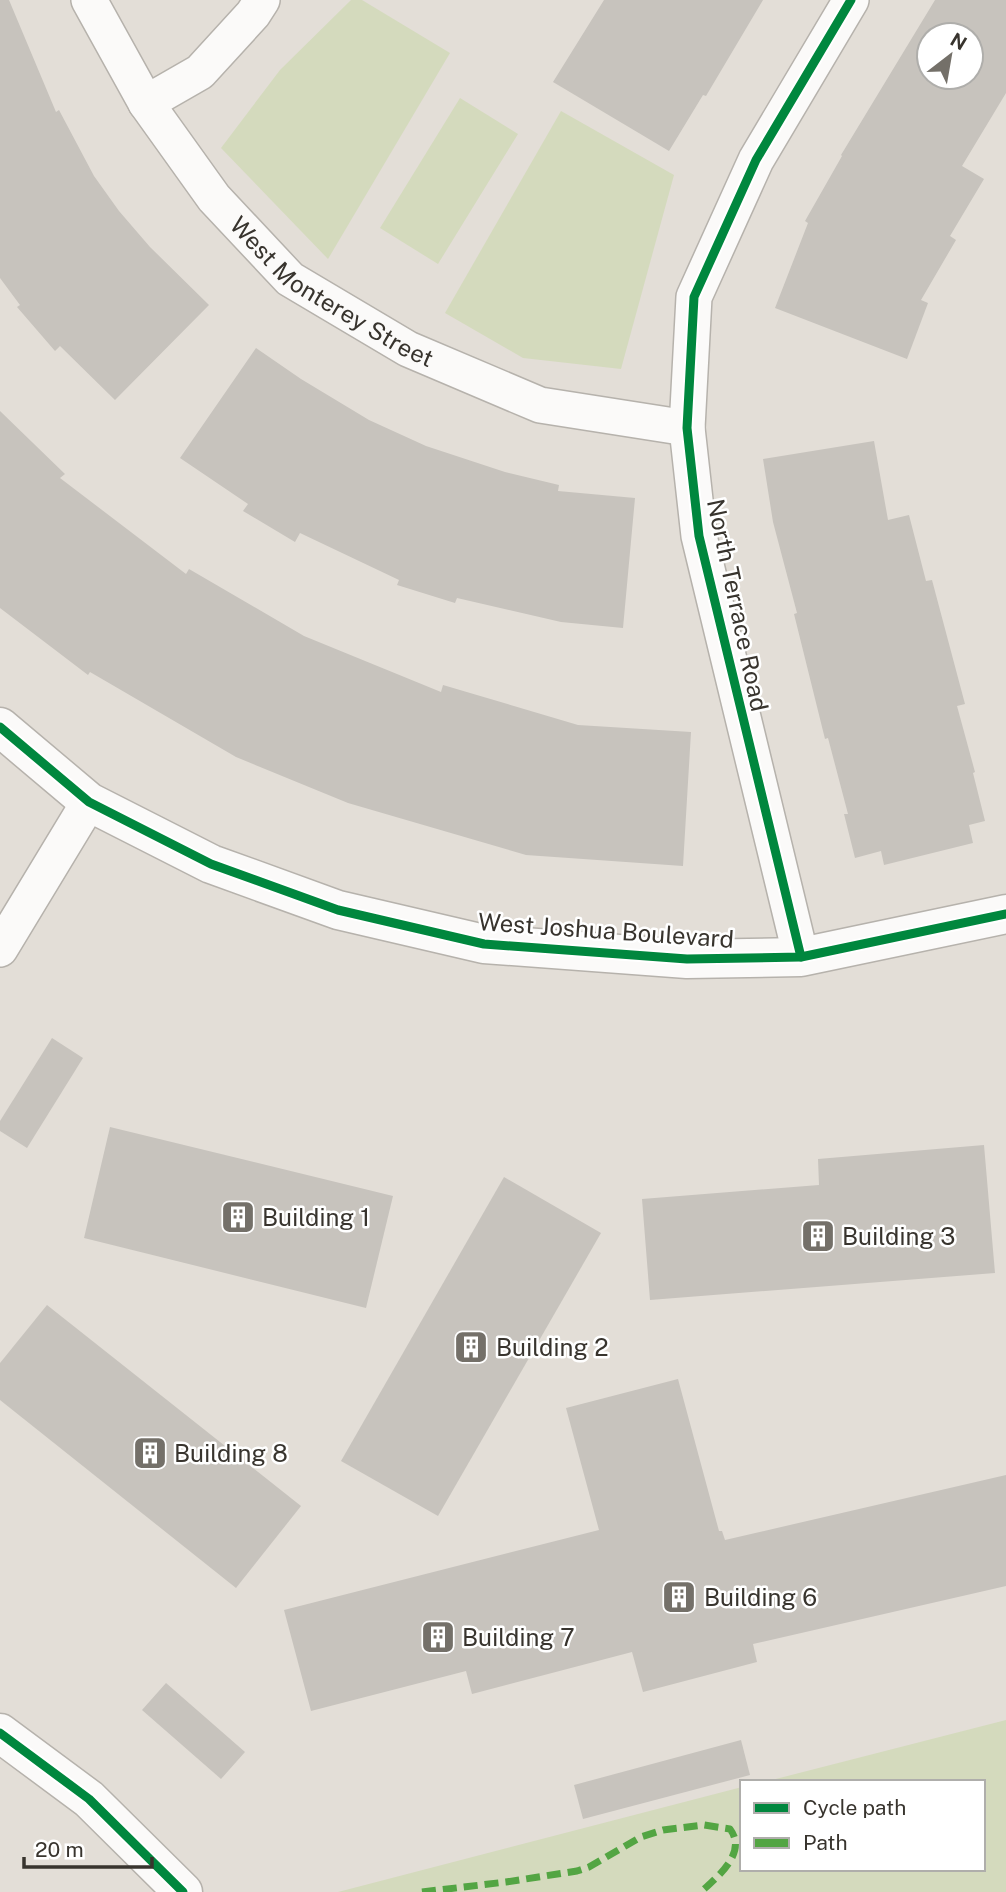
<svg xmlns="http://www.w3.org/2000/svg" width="1006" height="1892" font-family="'Public Sans',sans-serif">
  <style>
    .green { fill: #d4dabd }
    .building { fill: #c7c3bd; fill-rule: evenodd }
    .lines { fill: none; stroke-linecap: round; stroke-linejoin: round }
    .street-casing { stroke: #b6b2ac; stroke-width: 38 }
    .secondary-casing { stroke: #b6b2ac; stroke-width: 41 }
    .street { stroke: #fbfaf9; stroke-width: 35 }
    .secondary { stroke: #fbfaf9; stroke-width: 38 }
    .quiet { stroke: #53a543; stroke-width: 7; stroke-dasharray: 14 7; stroke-linecap: butt }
    .cycleway-casing { stroke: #fff; stroke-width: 13 }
    .cycleway { stroke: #00873e; stroke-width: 9 }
    .labels { text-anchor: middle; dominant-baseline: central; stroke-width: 5; stroke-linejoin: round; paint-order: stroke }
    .street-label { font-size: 24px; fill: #38342e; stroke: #fff }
    .poi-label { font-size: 24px; fill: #38342e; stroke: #fff; text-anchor: start }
  </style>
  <rect width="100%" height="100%" fill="#e3ded7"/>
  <!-- green -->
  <g class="green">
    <polygon points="351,0 362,0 450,53 328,259 221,148 280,70"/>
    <polygon points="460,98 518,134 438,264 380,228"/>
    <polygon points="561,111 674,175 621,369 523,358 445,313"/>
    <polygon points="1006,1720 1006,1892 338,1892 742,1787 742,1869 983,1869 983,1782 764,1782"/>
  </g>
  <!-- building -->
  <g class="building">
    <polygon points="0,0 9,0 56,112 59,110 94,176 119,211 150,247 209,305 115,400 60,346 55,351 17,307 20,305 0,278"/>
    <polygon points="604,0 763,0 706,96 703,95 669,151 553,82"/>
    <path d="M935,0H1006V93L962,166L984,179L950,236L956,240L921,300L928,303L907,359L775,308L808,223L805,221L842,156L841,155ZM929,35H971V77H929Z"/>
    <polygon points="256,348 301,379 369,420 426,446 505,472 559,485 558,491 635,498 623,628 561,622 457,598 455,603 397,585 399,580 300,533 295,542 243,511 248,504 180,458"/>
    <polygon points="0,411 65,474 60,478 186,574 189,569 304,636 441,692 443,685 578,725 691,732 683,866 526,855 348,803 236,757 90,672 88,675 0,608"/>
    <polygon points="874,441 888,520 909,515 926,581 932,580 965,704 957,706 975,772 973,773 985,821 969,825 973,843 884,865 881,851 855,858 844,814 848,814 828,738 825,739 794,614 797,613 773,522 763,459"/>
    <polygon points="52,1038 83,1058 27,1148 0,1131 0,1121"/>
    <polygon points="110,1127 393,1196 366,1308 84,1238"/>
    <polygon points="984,1145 995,1273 650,1300 642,1199 819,1185 818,1159"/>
    <polygon points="504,1177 601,1233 438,1516 341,1461"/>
    <polygon points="47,1305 301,1506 236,1588 0,1400 0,1363"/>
    <polygon points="678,1379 719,1531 722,1531 725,1540 1006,1475 1006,1586 753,1644 757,1662 643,1692 632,1652 472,1694 466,1671 311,1711 284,1610 599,1530 566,1408"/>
    <polygon points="166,1683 245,1752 221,1779 142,1710"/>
    <polygon points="741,1740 750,1775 583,1819 574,1785"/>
  </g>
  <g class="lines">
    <!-- street casing -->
    <g class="street-casing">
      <g id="street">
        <path id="s1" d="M89,0L146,103L214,198L290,279L408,349L540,405L687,428"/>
        <polyline points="146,103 200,72 253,14 262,0"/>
        <polyline points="0,949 89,802"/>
        <polyline points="801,957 699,536 687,428 694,297 756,160 851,0"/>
      </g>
    </g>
    <!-- secondary casing -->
    <g class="secondary-casing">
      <g id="secondary">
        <polyline points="0,727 89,802 211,864 338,910 484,944 687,959 801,957 1006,914"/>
        <polyline points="0,1733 89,1799 183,1892"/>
      </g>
    </g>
    <!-- street -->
    <use href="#street" class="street"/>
    <!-- secondary -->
    <use href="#secondary" class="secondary"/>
    <!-- quiet -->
    <path class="quiet" d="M422,1892L506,1882L577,1871L589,1867L641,1837L663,1830L704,1825L730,1829C748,1853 717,1877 701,1892"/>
    <!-- cycleway casing -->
    <g class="cycleway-casing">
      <g id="cycleway">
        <polyline points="0,727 89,802 211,864 338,910 484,944 687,959 801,957 1006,914"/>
        <polyline points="801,957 699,536 687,428 694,297 756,160 851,0"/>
        <polyline points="0,1733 89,1799 183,1892"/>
      </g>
    </g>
    <!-- cycleway -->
    <use href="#cycleway" class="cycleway"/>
  </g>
  <!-- icons -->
  <defs>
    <g id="building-square" transform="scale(1.75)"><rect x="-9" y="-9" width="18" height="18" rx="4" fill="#747069" stroke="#fff"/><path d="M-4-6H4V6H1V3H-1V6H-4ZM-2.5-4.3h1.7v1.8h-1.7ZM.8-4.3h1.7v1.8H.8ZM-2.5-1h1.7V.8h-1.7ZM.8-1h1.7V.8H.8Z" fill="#fff"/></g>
  </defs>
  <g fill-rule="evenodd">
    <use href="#building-square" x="238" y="1217"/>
    <use href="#building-square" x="818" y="1236"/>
    <use href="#building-square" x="471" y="1347"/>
    <use href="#building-square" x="150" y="1453"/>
    <use href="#building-square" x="679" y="1597"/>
    <use href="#building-square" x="438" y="1637"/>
  </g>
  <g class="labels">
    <!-- street labels -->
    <g class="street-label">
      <text stroke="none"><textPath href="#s1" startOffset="387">West Monterey Street</textPath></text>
      <text transform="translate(738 605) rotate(78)">North Terrace Road</text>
      <text transform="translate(606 930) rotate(4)">West Joshua Boulevard</text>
    </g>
    <!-- poi labels -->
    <g class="poi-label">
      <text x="262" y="1217">Building 1</text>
      <text x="842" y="1236">Building 3</text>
      <text x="496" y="1347">Building 2</text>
      <text x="174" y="1453">Building 8</text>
      <text x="704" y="1597">Building 6</text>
      <text x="462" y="1637">Building 7</text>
    </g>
  </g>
  <!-- legend -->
  <rect x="740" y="1780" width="245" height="91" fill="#ffffff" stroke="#afaeab" stroke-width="2"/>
  <rect x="754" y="1803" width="35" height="10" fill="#00873e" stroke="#afaeab" stroke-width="2"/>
  <text x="803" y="1815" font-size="21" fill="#38342e">Cycle path</text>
  <rect x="754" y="1838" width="35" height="10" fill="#53a543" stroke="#afaeab" stroke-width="2"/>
  <text x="803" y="1850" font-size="21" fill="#38342e">Path</text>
  <!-- north arrow -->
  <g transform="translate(950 56) rotate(31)"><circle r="33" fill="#ffffff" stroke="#afaeab" stroke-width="2"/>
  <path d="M0-5L12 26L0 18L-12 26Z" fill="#747069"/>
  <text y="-10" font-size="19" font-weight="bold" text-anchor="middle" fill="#38342e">N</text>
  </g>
  <!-- scale -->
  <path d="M24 1857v10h128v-10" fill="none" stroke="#38342e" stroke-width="3.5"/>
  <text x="35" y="1857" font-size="21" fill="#38342e" stroke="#ffffff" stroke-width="5" paint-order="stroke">20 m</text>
</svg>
